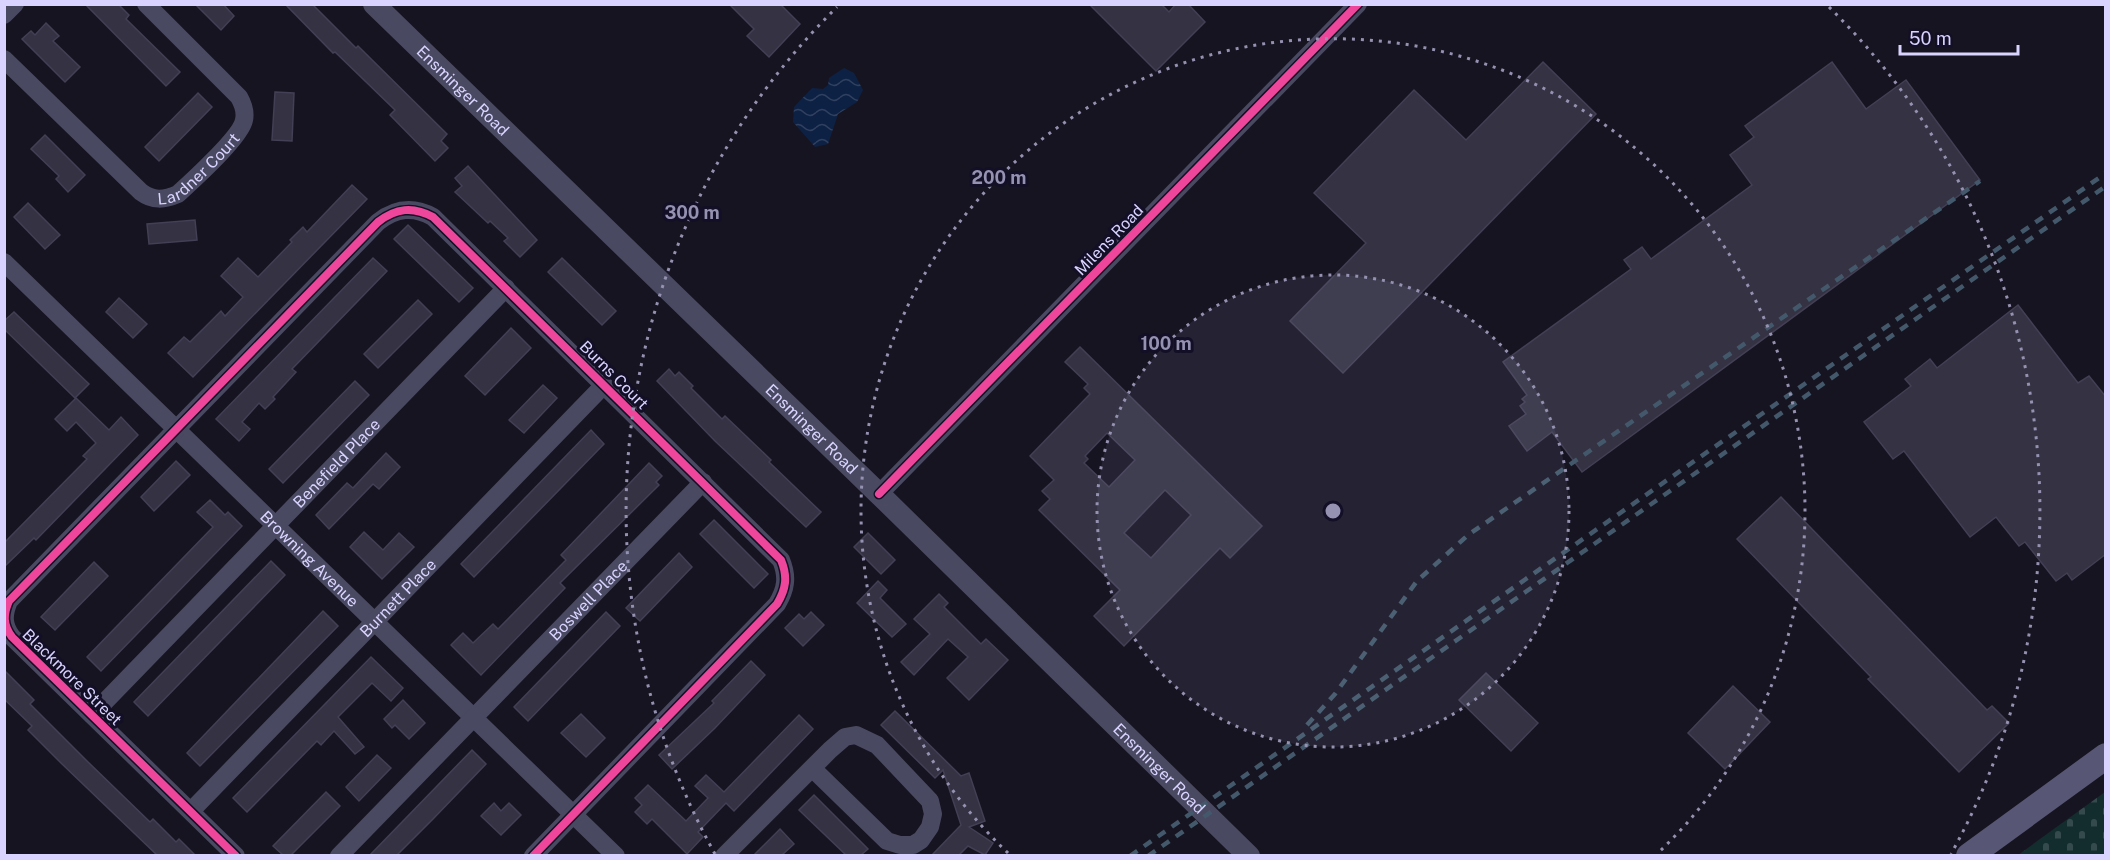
<svg xmlns="http://www.w3.org/2000/svg" width="2110" height="860" font-family="'Public Sans',sans-serif">
  <style>
    .cemetery { fill: url(#cemetery-stones) }
    .water { fill: url(#water-waves) }
    .building { fill: #343243; stroke: #433f54; stroke-width: 1.5; fill-rule: evenodd }
    .lines { fill: none; stroke-linecap: round; stroke-linejoin: round }
    .minor { stroke: #4a4962; stroke-width: 18 }
    .tertiary { stroke: #4a4962; stroke-width: 22 }
    .secondary { stroke: #575674; stroke-width: 26 }
    .rail { stroke: #43596b; stroke-width: 4.5; stroke-dasharray: 9 8; stroke-linecap: butt }
    .cycleway-casing { stroke: #130f26; stroke-width: 11 }
    .cycleway { stroke: #ed469a; stroke-width: 8 }
    .ring { fill: none; stroke: #9591b1; stroke-width: 3; stroke-dasharray: 3 6 }
    .labels { text-anchor: middle; dominant-baseline: central; stroke-width: 6; stroke-linejoin: round; paint-order: stroke }
    .street-label { font-size: 16px; fill: #d9d4ff; stroke: #130f26 }
    .centre { fill: #9591b1; stroke: #130f26; stroke-width: 3 }
    .ring-label { font-size: 18px; text-anchor: middle; font-weight: bold; fill: #9591b1; stroke: #130f26; stroke-width: 6; stroke-linejoin: round; paint-order: stroke }
  </style>
  <defs>
    <pattern id="cemetery-stones" width="16" height="16" patternUnits="userSpaceOnUse" patternTransform="scale(1.5)"><rect width="16" height="16" fill="#132c2d"/><path d="M2 7V4a2 2 0 0 1 4 0v3zM10 15v-3a2 2 0 0 1 4 0v3z" fill="#354a4c"/></pattern>
    <pattern id="water-waves" width="16" height="10" patternUnits="userSpaceOnUse" patternTransform="scale(1.5)"><rect width="16" height="10" fill="#0d2144"/><path d="M0 5q4-4 8 0t8 0" fill="none" stroke="#304060"/></pattern>
  </defs>
  <rect width="100%" height="100%" fill="#161421"/>
  <!-- cemetery -->
  <polygon class="cemetery" points="2105,792 2105,855 2018,855"/>
  <!-- water -->
  <polygon class="water" points="844,68 854,73 863,90 857,102 838,114 828,144 815,147 793,122 794,107 812,88 823,89 828,85 829,78"/>
  <!-- building -->
  <g class="building">
    <polygon points="85,4 118,4 129,15 126,19 180,72 166,86"/>
    <polygon points="195,4 223,4 234,16 221,30"/>
    <polygon points="285,4 312,4 356,48 358,46 447,134 441,141 448,148 435,161 390,115 395,110 335,52 333,53"/>
    <polygon points="729,4 780,4 800,24 769,57 747,36 754,29"/>
    <polygon points="1089,4 1161,4 1169,12 1176,4 1188,4 1205,22 1156,71"/>
    <polygon points="46,23 59,36 53,41 80,67 65,82 22,39 31,31 35,35"/>
    <polygon points="1543,62 1596,114 1343,373 1290,321 1366,243 1314,193 1414,90 1466,140"/>
    <polygon points="1832,62 1866,109 1906,80 1980,180 1582,472 1552,432 1527,451 1509,426 1526,414 1520,406 1525,402 1522,399 1527,395 1503,362 1631,269 1624,260 1642,247 1651,259 1752,185 1730,155 1754,137 1745,126"/>
    <polygon points="275,92 294,93 292,141 272,140"/>
    <polygon points="198,93 212,107 159,161 145,147"/>
    <polygon points="45,135 85,175 68,192 56,179 59,176 31,149"/>
    <polygon points="468,166 537,240 520,257 504,241 508,238 490,221 488,223 455,192 462,186 455,178"/>
    <polygon points="352,185 367,199 193,377 168,353 184,337 190,342 221,311 225,316 243,297 221,276 238,258 258,277 292,242 290,240 303,227 307,232"/>
    <polygon points="28,203 60,235 45,249 14,217"/>
    <polygon points="195,220 197,240 149,244 147,224"/>
    <polygon points="408,225 473,288 459,302 394,239"/>
    <polygon points="373,258 387,271 292,369 296,372 273,397 275,399 265,409 259,403 242,422 250,429 239,441 216,419"/>
    <polygon points="562,258 616,311 602,325 548,272"/>
    <polygon points="119,298 147,324 133,338 106,312"/>
    <polygon points="418,300 432,314 378,368 364,354"/>
    <polygon points="2018,305 2078,383 2089,376 2106,397 2106,554 2072,580 2067,573 2056,581 2025,542 2019,546 1996,517 1970,537 1904,451 1893,459 1864,422 1911,386 1905,379 1930,359 1937,368"/>
    <polygon points="14,312 89,384 75,398 4,329 4,321"/>
    <polygon points="511,328 531,348 485,395 465,376"/>
    <path d="M1080,347L1262,526L1230,558L1220,548L1124,646L1094,616L1120,590L1039,510L1050,499L1042,491L1054,480L1030,456L1090,394L1084,388L1088,384L1065,362ZM1107,433L1135,460L1109,487L1084,463L1088,459L1085,456ZM1165,490L1191,515L1151,558L1124,533Z"/>
    <polygon points="669,369 675,376 679,372 693,386 691,388 722,419 725,416 771,460 769,462 821,512 806,527 715,441 657,381"/>
    <polygon points="355,381 369,395 283,483 269,469"/>
    <polygon points="543,385 557,398 524,433 509,420"/>
    <polygon points="76,398 109,430 121,417 138,435 36,540 34,538 4,567 4,543 87,459 83,456 96,443 76,422 67,431 55,419"/>
    <polygon points="591,430 604,444 474,577 461,564"/>
    <polygon points="386,453 400,467 379,489 373,484 329,529 316,515 347,483 353,488"/>
    <polygon points="176,461 190,475 154,511 141,497"/>
    <polygon points="649,463 662,476 656,482 659,485 560,583 565,588 481,675 451,645 463,633 473,643 493,624 498,629 566,560 561,555"/>
    <polygon points="1781,497 1987,710 1992,706 2009,723 1959,772 1868,679 1871,677 1737,539"/>
    <polygon points="210,500 225,515 228,512 242,526 101,671 87,657 213,527 197,512"/>
    <polygon points="714,520 768,574 754,588 700,534"/>
    <polygon points="364,532 383,550 399,533 414,547 382,579 350,547"/>
    <polygon points="868,533 895,560 881,574 854,547"/>
    <polygon points="679,553 692,567 640,621 626,608"/>
    <polygon points="271,561 285,575 148,716 134,702"/>
    <polygon points="94,562 108,576 55,630 41,617"/>
    <polygon points="878,581 887,590 880,598 906,624 892,637 857,603"/>
    <polygon points="939,594 948,603 944,607 981,644 986,639 1008,660 969,700 947,678 968,657 948,639 914,675 901,662 930,634 914,619"/>
    <polygon points="323,611 338,626 200,766 187,753"/>
    <polygon points="606,612 620,626 528,721 514,707"/>
    <polygon points="811,612 824,625 803,646 785,628 799,614 804,619"/>
    <polygon points="371,657 403,688 391,701 372,683 338,717 364,747 355,754 334,731 321,745 317,741 247,812 233,798"/>
    <polygon points="751,661 765,675 715,728 672,769 659,755 714,703 712,701"/>
    <polygon points="4,670 34,700 30,704 88,762 150,822 153,819 176,842 179,839 195,855 157,855 62,764 28,730 32,726 4,699"/>
    <polygon points="1486,673 1538,723 1511,751 1459,700"/>
    <polygon points="1733,686 1770,722 1725,769 1688,733"/>
    <polygon points="403,700 425,723 409,739 395,725 392,728 384,719"/>
    <polygon points="895,711 961,776 969,773 985,821 969,827 993,843 985,855 968,846 959,855 932,855 961,825 943,770 935,778 881,725"/>
    <polygon points="581,714 605,738 586,757 561,733"/>
    <polygon points="799,715 813,729 734,811 726,803 698,832 703,837 687,854 652,819 647,824 635,812 642,805 635,798 648,785 686,821 708,798 695,786 706,775 724,792"/>
    <polygon points="472,750 486,764 433,819 397,855 370,855"/>
    <polygon points="377,755 391,768 359,801 346,787"/>
    <polygon points="326,792 340,806 291,855 283,855 273,846"/>
    <polygon points="814,795 868,849 861,855 846,855 799,810"/>
    <polygon points="494,803 501,811 509,803 521,815 501,835 481,816"/>
    <polygon points="780,829 794,844 782,855 754,855"/>
  </g>
  <g class="lines">
    <!-- minor -->
    <g class="minor">
      <polyline points="4,15 15,4"/>
      <path id="s1" d="M4,59L141,192C153,201 164,200 178,194C193,180 241,137 244,120C246,111 243,104 239,97L146,4"/>
      <path id="s2" d="M4,262L616,856"/>
      <polyline points="879,494 1358,4"/>
      <path id="s3" d="M92,715L506,288"/>
      <path id="s4" d="M191,811L604,385"/>
      <path d="M236,856L12,637C3,625 3,615 9,601L378,222C396,208 413,206 433,217L781,560C788,577 786,589 777,604L533,856"/>
      <path id="s5" d="M339,856L703,482"/>
      <polyline points="724,856 830,750 845,737 856,735 877,745 930,801 933,814 930,827 921,840 913,845 900,845 887,841 812,768"/>
    </g>
    <!-- tertiary -->
    <path class="tertiary" id="s6" d="M374,4L879,494L1249,856"/>
    <!-- secondary -->
    <polyline class="secondary" points="1969,856 2106,756"/>
    <!-- rail -->
    <g class="rail">
      <polyline points="1307,725 1335,694 1417,581 1468,535 1980,181"/>
      <polyline points="1130,856 2106,173"/>
      <polyline points="1148,856 2106,186"/>
    </g>
    <!-- cycleway casing -->
    <g class="cycleway-casing">
      <g id="cycleway">
        <polyline points="879,494 1358,4"/>
        <path d="M236,856L12,637C3,625 3,615 9,601L378,222C396,208 413,206 433,217L781,560C788,577 786,589 777,604L533,856"/>
      </g>
    </g>
    <!-- cycleway -->
    <use href="#cycleway" class="cycleway"/>
  </g>
  <!-- distance rings -->
  <circle cx="1333" cy="511" r="236" fill="#9591b1" fill-opacity=".12"/>
  <g class="ring">
    <circle cx="1333" cy="511" r="236"/>
    <path d="M1008 853A472 472 0 1 1 1658 853"/>
    <path d="M715 854A707 707 0 0 1 837 7M1829 7A707 707 0 0 1 1951 854"/>
  </g>
  <g class="labels">
    <!-- street labels -->
    <g class="street-label">
      <text stroke="none"><textPath href="#s6" startOffset="124">Ensminger Road</textPath></text>
      <text stroke="none"><textPath href="#s1" startOffset="261">Lardner Court</textPath></text>
      <text transform="translate(1109 240) rotate(-46)">Milens Road</text>
      <text transform="translate(614 375) rotate(45)">Burns Court</text>
      <text stroke="none"><textPath href="#s6" startOffset="610">Ensminger Road</textPath></text>
      <text stroke="none"><textPath href="#s3" startOffset="351">Benefield Place</textPath></text>
      <text stroke="none"><textPath href="#s2" startOffset="426">Browning Avenue</textPath></text>
      <text stroke="none"><textPath href="#s4" startOffset="297">Burnett Place</textPath></text>
      <text stroke="none"><textPath href="#s5" startOffset="357">Boswell Place</textPath></text>
      <text transform="translate(72 677) rotate(44)">Blackmore Street</text>
      <text stroke="none"><textPath href="#s6" startOffset="1096">Ensminger Road</textPath></text>
    </g>
  </g>
  <circle cx="1333" cy="511" r="9" class="centre"/>
  <g class="ring-label">
    <text x="999" y="184">200 m</text>
    <text x="692" y="219">300 m</text>
    <text x="1166" y="350">100 m</text>
  </g>
  <!-- border -->
  <rect width="2110" height="860" fill="none" stroke="#d9d4ff" stroke-width="12"/>
  <!-- scale -->
  <path d="M1900 45v9h118v-9" fill="none" stroke="#d9d4ff" stroke-width="3"/>
  <text x="1909" y="45" font-size="18" fill="#d9d4ff" stroke="#130f26" stroke-width="4.5" paint-order="stroke">50 m</text>
</svg>
